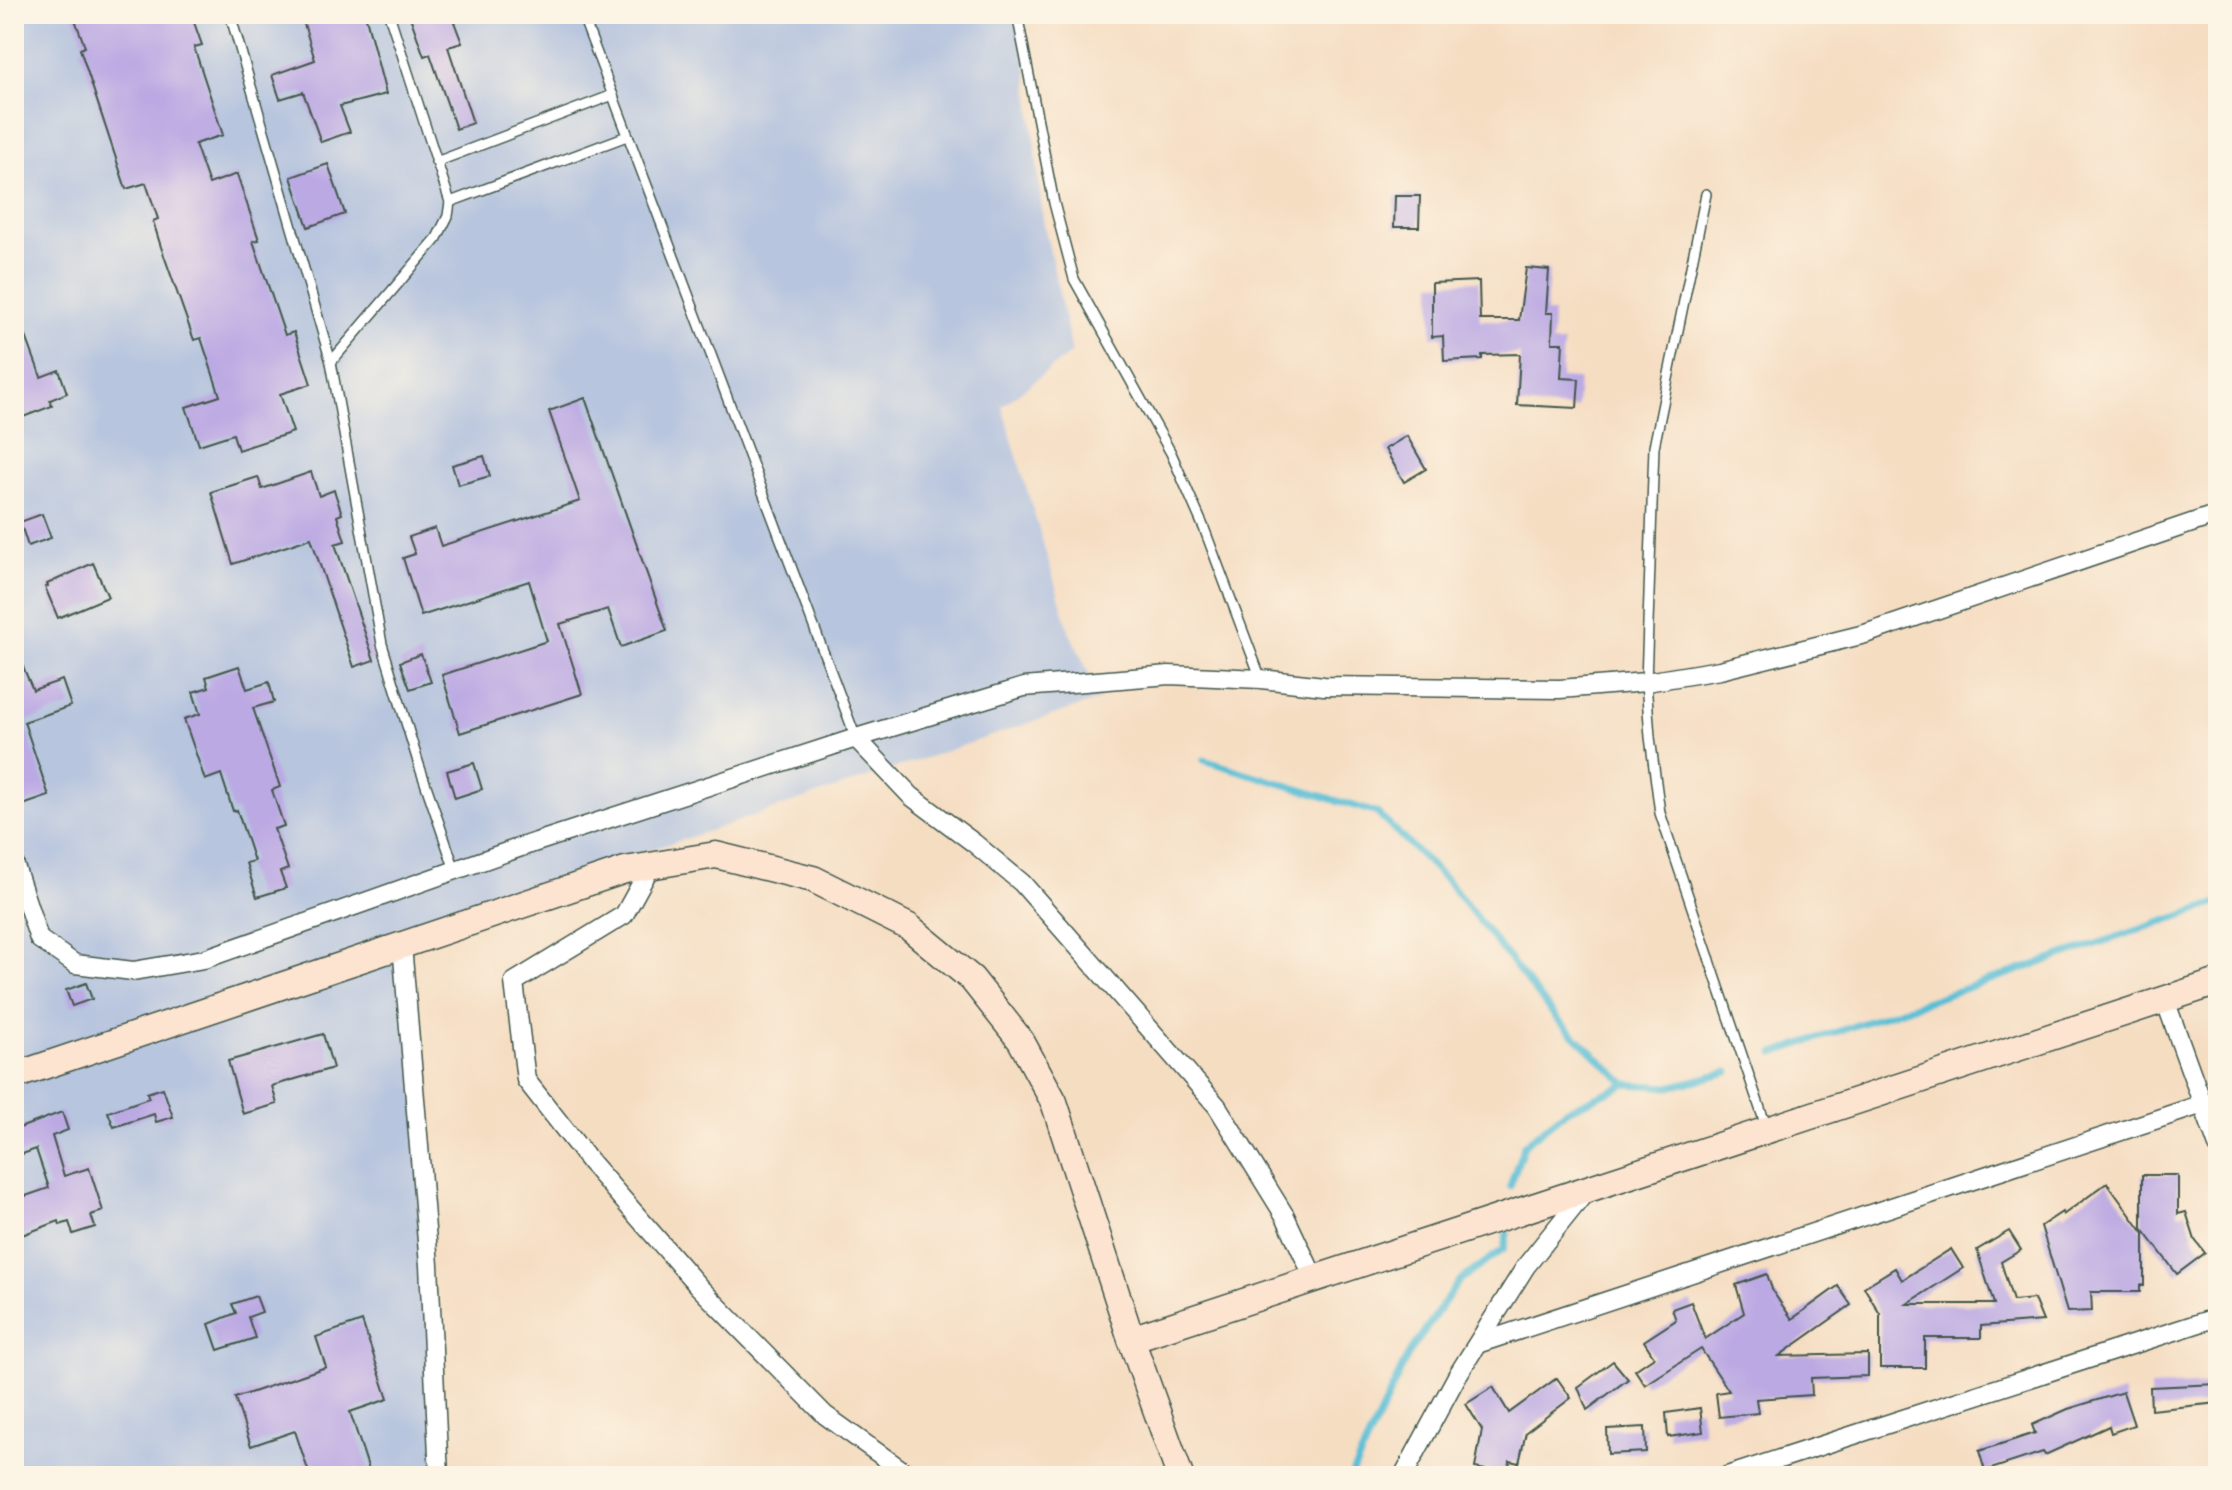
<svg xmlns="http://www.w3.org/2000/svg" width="2232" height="1490" font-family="'Shantell Sans',sans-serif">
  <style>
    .industrial { fill: #b7c5de }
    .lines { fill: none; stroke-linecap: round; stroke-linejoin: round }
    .stream { stroke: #57bdd5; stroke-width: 7 }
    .building { fill: #bba9e3 }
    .lane-casing { stroke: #3f5549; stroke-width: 12 }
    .street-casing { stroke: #3f5549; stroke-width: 21 }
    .secondary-casing { stroke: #3f5549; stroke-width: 29 }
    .lane { stroke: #fff; stroke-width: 9 }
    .street { stroke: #fff; stroke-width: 18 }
    .secondary { stroke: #fde4d1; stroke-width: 26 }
  </style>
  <rect width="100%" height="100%" fill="#fcf5e5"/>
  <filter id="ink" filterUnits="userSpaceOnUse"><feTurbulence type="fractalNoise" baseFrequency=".0125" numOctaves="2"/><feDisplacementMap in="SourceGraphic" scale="16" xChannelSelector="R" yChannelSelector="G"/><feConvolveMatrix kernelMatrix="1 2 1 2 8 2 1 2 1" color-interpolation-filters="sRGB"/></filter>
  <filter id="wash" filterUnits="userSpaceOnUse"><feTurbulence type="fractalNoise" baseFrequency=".006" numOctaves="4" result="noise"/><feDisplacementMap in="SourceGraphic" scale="32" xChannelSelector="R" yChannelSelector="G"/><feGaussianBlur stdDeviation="1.8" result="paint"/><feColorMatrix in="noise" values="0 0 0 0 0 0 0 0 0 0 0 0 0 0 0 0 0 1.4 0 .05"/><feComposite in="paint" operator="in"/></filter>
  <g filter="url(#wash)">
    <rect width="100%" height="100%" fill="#f5ddc2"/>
    <!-- industrial -->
    <polygon class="industrial" points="14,14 1021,14 1043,220 1072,352 1002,406 1070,633 1101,699 688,838 391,930 418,1047 437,1476 14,1476"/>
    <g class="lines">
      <!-- stream -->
      <g class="stream">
        <polyline points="1204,760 1377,813 1449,883 1557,1019 1626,1084 1669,1087 1728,1072"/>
        <polyline points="1774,1053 2218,903"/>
        <polyline points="1510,1186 1524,1145 1567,1110 1626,1084"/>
        <polyline points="1351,1476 1408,1355 1459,1281 1504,1249 1507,1234"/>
      </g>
    </g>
    <g id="blocks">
      <!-- building -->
      <g class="building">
        <polygon points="73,14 191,14 202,45 194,47 223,135 195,144 209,184 237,174 259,240 253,241 285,335 294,332 311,384 280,394 293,432 238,450 233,434 199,445 186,407 220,396 201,338 194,340 161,247 153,221 158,219 146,183 126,189 80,49 85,47"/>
        <polygon points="301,14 365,14 386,94 340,106 350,132 321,142 303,92 280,99 272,75 315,60"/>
        <polygon points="409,14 451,14 462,43 448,47 473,123 456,129 430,54 424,56"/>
        <polygon points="328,164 345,214 308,227 291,177"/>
        <polygon points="1395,196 1420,196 1419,227 1394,227"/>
        <polygon points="1526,268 1549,270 1546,313 1553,313 1552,343 1563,343 1561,378 1579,379 1577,408 1517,405 1520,354 1482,355 1482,359 1444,361 1443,336 1432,337 1432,283 1479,281 1480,320 1519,320"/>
        <polygon points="14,309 16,309 41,377 59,370 67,393 50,400 52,406 18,419 14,406"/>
        <polygon points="585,398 667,631 621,647 608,609 560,624 582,694 460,733 442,675 547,641 529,581 421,616 403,558 415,554 409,537 435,528 441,546 580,501 549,411"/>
        <polygon points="1407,436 1426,469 1404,482 1385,449"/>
        <polygon points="484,456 490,476 458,485 452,465"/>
        <polygon points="311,472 319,496 334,490 342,514 337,516 345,541 335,544 374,660 354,667 311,538 233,564 211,492 258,477 262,489"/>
        <polygon points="42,514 51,538 28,546 20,522"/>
        <polygon points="93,563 108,597 58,618 45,587 48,586 47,584"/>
        <polygon points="14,646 33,690 62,680 71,706 24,722 49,796 14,808"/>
        <polygon points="421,654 431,682 410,689 400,662"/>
        <polygon points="239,666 247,689 269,682 274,702 253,708 280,787 272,790 284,826 274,829 288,869 280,872 286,888 257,897 246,863 254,861 237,810 233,811 221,774 205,780 184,719 200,714 193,692 209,687 206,677"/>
        <polygon points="474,763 482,789 455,798 447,771"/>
        <polygon points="86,983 92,999 72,1006 66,990"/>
        <polygon points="323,1034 333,1068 272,1086 277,1104 243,1114 228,1061"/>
        <polygon points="163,1088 173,1117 156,1122 154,1114 114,1127 108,1112 149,1098 147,1093"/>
        <polygon points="62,1112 68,1130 52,1136 64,1176 89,1168 103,1211 91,1215 95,1227 73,1234 69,1222 60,1225 59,1221 14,1238 14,1200 49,1188 36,1149 14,1157 14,1130"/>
        <polygon points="2142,1175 2178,1175 2178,1214 2186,1212 2195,1240 2205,1253 2177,1274 2142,1228"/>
        <polygon points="2107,1183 2144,1234 2144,1286 2140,1285 2140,1292 2091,1292 2092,1311 2067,1312 2041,1226 2062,1212 2063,1215"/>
        <polygon points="2009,1231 2021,1250 2001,1262 2013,1301 2034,1299 2043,1321 1981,1326 1981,1338 1925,1338 1925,1368 1880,1368 1880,1314 1864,1287 1895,1268 1902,1280 1951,1249 1963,1268 1907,1304 1994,1304 1977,1250"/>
        <polygon points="1767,1274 1773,1292 1792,1319 1838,1286 1851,1305 1779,1356 1868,1354 1868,1376 1811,1378 1812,1395 1756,1399 1758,1413 1719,1417 1716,1393 1729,1391 1701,1349 1645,1385 1635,1370 1654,1357 1644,1341 1676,1320 1672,1309 1691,1302 1705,1339 1744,1313 1736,1285"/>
        <polygon points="256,1296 262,1312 248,1317 255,1338 218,1350 209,1324 236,1313 232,1304"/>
        <polygon points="362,1321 388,1399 350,1412 371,1476 310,1476 295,1431 251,1446 235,1398 326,1367 316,1337"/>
        <polygon points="1613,1361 1628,1379 1587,1410 1578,1387"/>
        <polygon points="1557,1378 1571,1398 1526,1432 1519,1463 1510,1461 1507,1474 1475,1468 1482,1430 1466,1404 1493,1387 1509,1413"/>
        <polygon points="2218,1384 2218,1403 2151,1410 2150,1387"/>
        <polygon points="2123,1392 2134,1425 2111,1433 2109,1426 2045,1455 2043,1452 1985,1471 1979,1451 2035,1433 2032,1425 2068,1409"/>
        <polygon points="1700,1408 1703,1432 1668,1437 1666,1413"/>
        <polygon points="1645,1427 1646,1452 1608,1454 1607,1429"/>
      </g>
    </g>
  </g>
  <g filter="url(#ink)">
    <use href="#blocks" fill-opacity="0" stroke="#3f5549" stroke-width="2"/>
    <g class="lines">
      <!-- lane casing -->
      <g class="lane-casing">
        <g id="lane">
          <polyline points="230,14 331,362 382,644 419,765 455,870"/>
          <polyline points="582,14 856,738"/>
          <polyline points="1017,14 1054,203 1074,279 1171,453 1204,528 1261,679"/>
          <polyline points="436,162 613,95"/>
          <polyline points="1706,194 1654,447 1646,682 1650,737 1660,813 1767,1129"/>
          <polyline points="450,202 627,136"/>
          <polyline points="331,362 437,238 448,216 450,202 389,14"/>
        </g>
      </g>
      <!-- street casing -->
      <g class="street-casing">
        <g id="street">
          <polyline points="856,738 911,796 974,843 1022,883 1217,1106 1285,1216 1314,1278"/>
          <polyline points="14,863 39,939 75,964 133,971 204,959 521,847 856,738 1024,687 1169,675 1261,679 1324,686 1560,689 1646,682 1720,670 1865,634 2218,514"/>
          <polyline points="651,866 624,915 514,982 526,1080 591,1163 699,1287 825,1415 910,1476"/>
          <polyline points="402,945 429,1265 439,1476"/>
          <polyline points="2165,1000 2218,1146"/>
          <polyline points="1480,1343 2203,1104"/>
          <polyline points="1403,1476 1457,1376 1526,1266 1587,1190"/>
          <polyline points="1727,1476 2218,1317"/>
        </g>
      </g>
      <!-- secondary casing -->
      <g class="secondary-casing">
        <g id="secondary">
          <polyline points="14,1076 625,870 716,855 813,879 909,927 972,979 1021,1041 1054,1102 1131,1339 1180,1476"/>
          <polyline points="1131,1339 2218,982"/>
        </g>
      </g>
      <!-- lane -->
      <use href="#lane" class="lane"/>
      <!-- street -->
      <use href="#street" class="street"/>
      <!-- secondary -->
      <use href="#secondary" class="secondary"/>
    </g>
  </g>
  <!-- margin -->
  <rect width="2232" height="1490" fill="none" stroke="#fcf5e5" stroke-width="48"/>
</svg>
